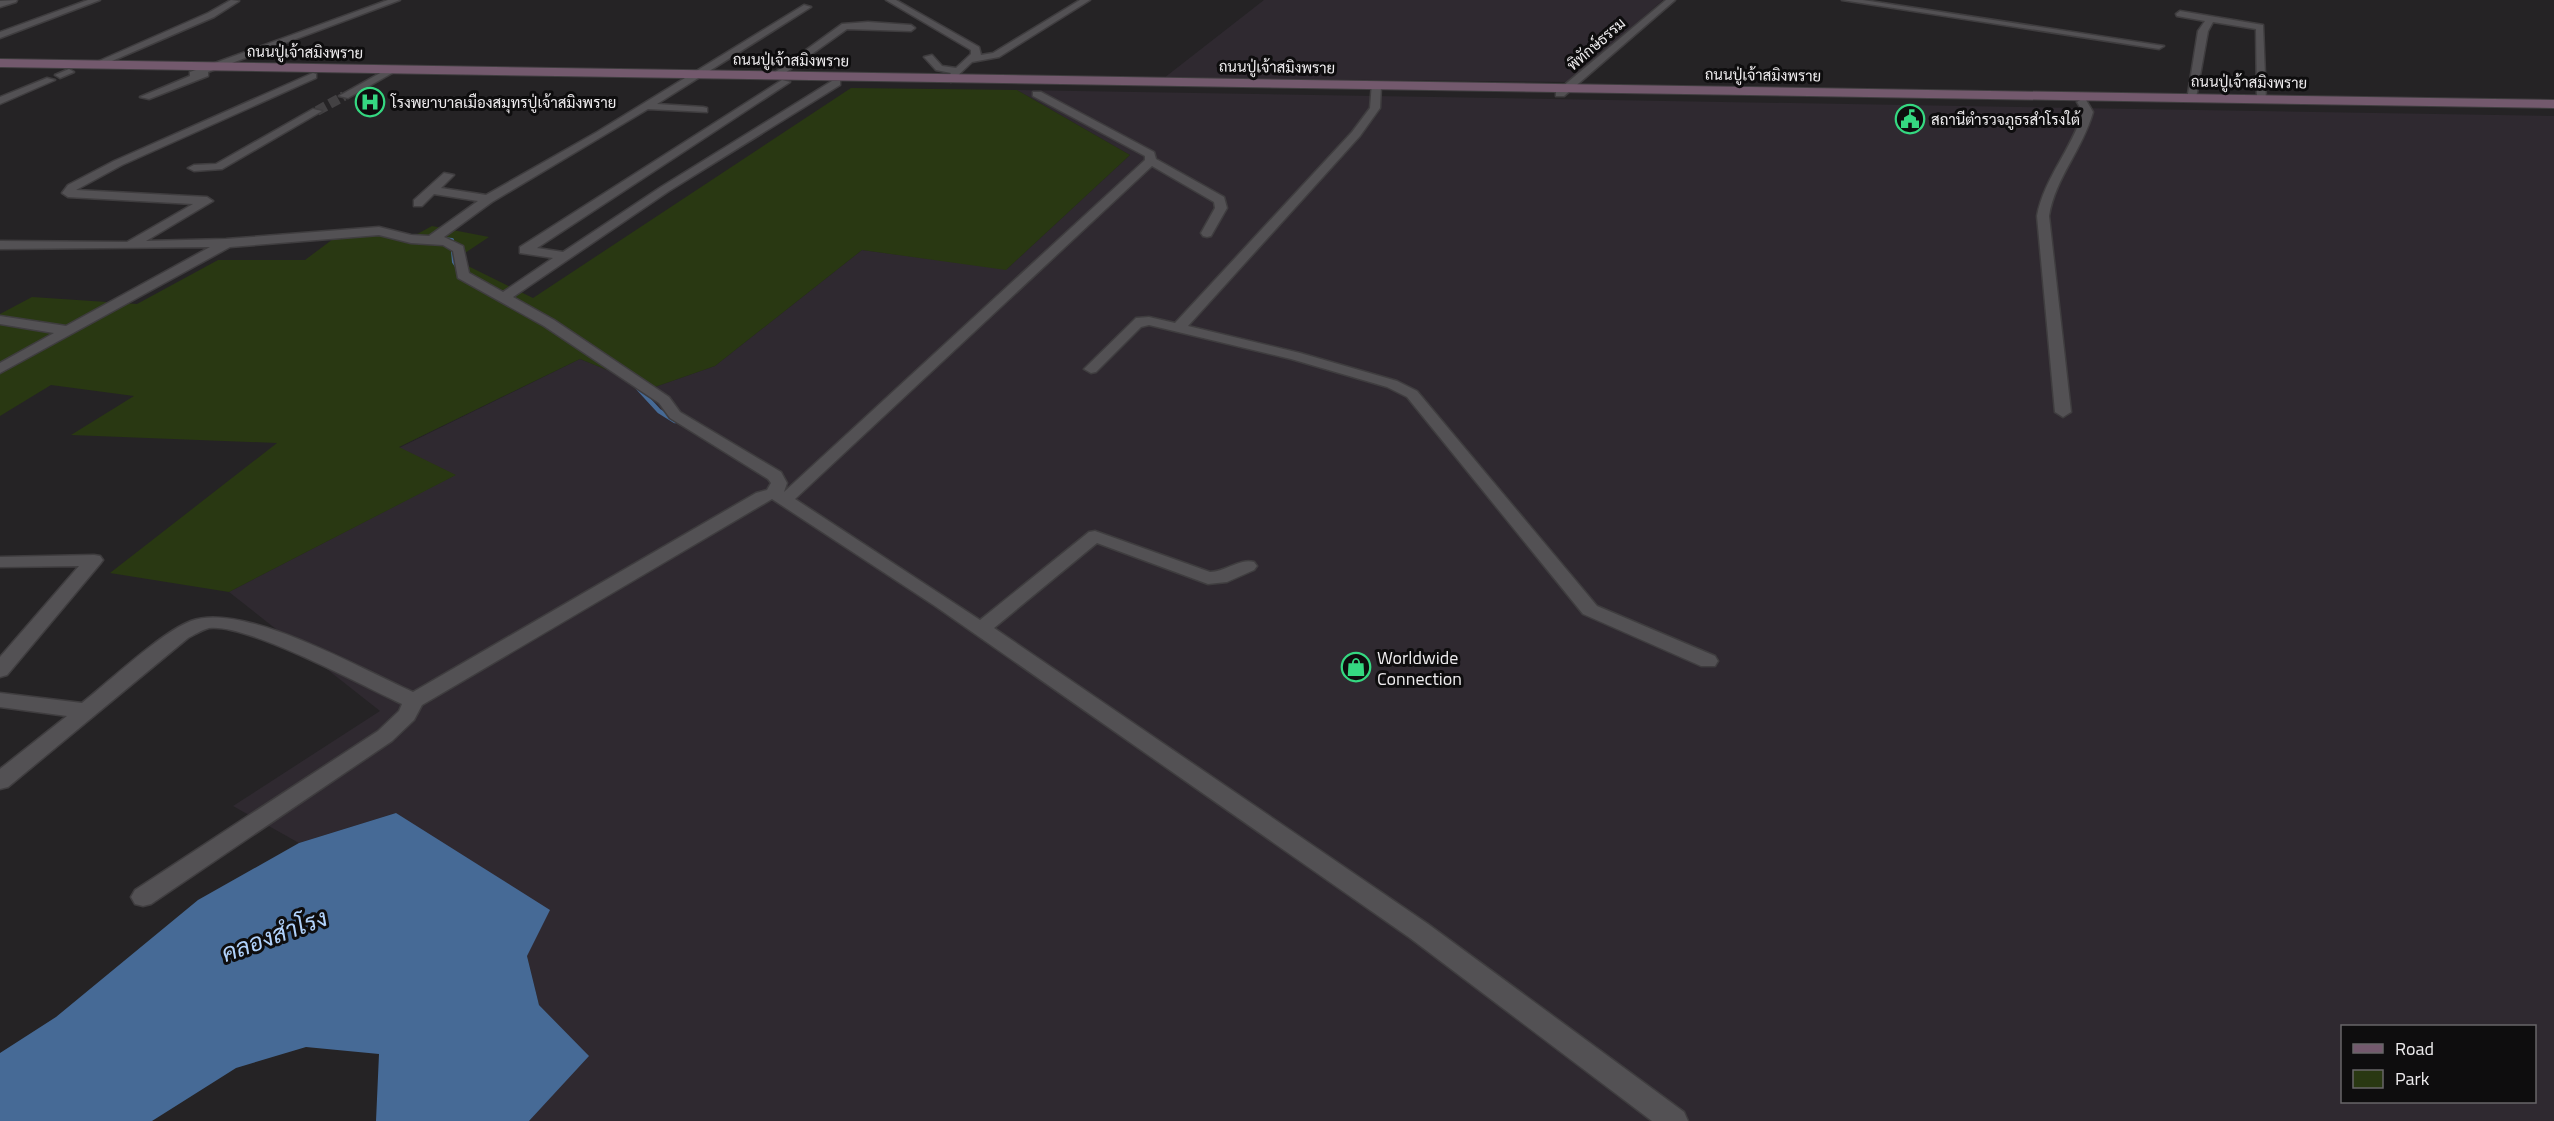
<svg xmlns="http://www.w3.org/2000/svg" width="2554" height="1121" font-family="'Titillium Web',Sarabun,sans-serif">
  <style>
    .built { fill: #2f2930; fill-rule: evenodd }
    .green { fill: #293812 }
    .water { fill: #466a96 }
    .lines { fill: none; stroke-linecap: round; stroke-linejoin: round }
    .stream-far1 { stroke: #466a96; stroke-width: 4 }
    .stream { stroke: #466a96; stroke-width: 4.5 }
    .street-tunnel { stroke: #434143; stroke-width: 10; stroke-dasharray: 10 4.5; stroke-linecap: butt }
    .street-casing { stroke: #3f3d3f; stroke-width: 3 }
    .secondary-casing { stroke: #3f3d3f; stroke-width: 2 }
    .street { fill: #535154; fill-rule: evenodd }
    .secondary { fill: #73596d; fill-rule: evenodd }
    .labels { text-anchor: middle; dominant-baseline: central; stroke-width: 6; stroke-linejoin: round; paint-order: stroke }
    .far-street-label { font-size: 15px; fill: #eeecee; stroke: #0e0d0e }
    .far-poi-label { font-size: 15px; fill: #eeecee; stroke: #0e0d0e; text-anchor: start }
    .poi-label { font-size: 18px; fill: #eeecee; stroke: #0e0d0e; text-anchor: start }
    .near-water-label { font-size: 24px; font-style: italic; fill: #b1d2fb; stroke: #0e0d0e }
  </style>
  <rect width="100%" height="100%" fill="#252325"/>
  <!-- built -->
  <g class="built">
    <polygon points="1264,0 1663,0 1569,82 1164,78"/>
    <path d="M1017,90L2554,116V1121H529L588,1056L539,1005L527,956L396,813L299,843L233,806L380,711L229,592L455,475L399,448L580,359L652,388L715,366L862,250L1007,269L1130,155ZM2342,1026H2534V1102H2342Z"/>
  </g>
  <!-- green -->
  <polygon class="green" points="851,88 1017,90 1130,155 1006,270 862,250 715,366 652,388 580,359 399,447 456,475 229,592 110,573 277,443 71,435 134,396 51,385 0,416 0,314 32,297 137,304 218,260 305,260 341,233 376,234 408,239 432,226 489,237 465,253 466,265 533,298"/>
  <!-- water -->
  <polygon class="water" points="396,813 550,910 527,956 539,1005 589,1056 529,1121 376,1121 379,1054 306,1047 236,1068 152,1121 0,1121 0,1053 56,1017 198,900 299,843"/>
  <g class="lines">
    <!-- stream-far1 -->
    <polyline class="stream-far1" points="443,239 452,240 454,262 458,268"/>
    <!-- stream -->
    <polyline class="stream" points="637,387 659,411 675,421"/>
    <!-- street-tunnel -->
    <polyline class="street-tunnel" points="317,111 344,96"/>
    <!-- street casing -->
    <g class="street-casing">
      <g id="street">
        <polygon points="17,0 16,2 0,7 0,1"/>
        <polygon points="88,0 100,0 0,38 0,32"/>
        <polygon points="231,0 239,1 214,17 98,67 90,65 208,13"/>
        <polygon points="388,0 400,0 208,72 208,76 149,99 140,97 190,76 190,72"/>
        <polygon points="886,0 896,0 979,47 981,55 993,53 1080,0 1090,0 999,57 972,62 951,82 946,79 951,73 936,70 924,57 932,55 942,66 956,68 971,54 971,50"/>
        <polygon points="1666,0 1675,0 1564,96 1556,96 1556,92"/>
        <polygon points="1842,0 1863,0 2164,46 2159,49"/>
        <path d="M804,5L811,7L657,104L703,107L707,108V112L648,109L492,202L444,237L463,246L469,273L503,292L553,258L520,253V247L782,80L790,82L537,248L563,252L661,187L832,81H840V85L669,191L513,297L554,320L669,397L680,412L781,472L787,483L784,492L1145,160V156L1033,96V92H1041L1154,152L1156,159L1224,197L1227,208L1211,236L1207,237L1203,236L1201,233L1215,208L1214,202L1152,166L795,499L980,620L1089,532L1095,531L1210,572C1226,572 1239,558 1254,562L1257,566L1254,570L1227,582L1208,584L1097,543L994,628L1428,924L1684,1112L1688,1121H1652L1410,938L935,606L772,499L422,705L414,720L392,741L151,904L143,906L135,904L131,897L135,890L378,731L399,711L402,704C363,686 247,623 209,628C201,630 194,635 188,638L8,787L0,789V769L67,716L0,707V693L82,703C110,681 160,633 191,621C243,601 363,670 413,692L756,493L767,490L771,483L768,479L670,418L659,403L544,326L458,278L453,251L443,245L411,243L379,235L230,247L0,373V363L54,333L0,324V316L66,326L210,247L0,249V241L127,242L193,204L68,197L62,193L68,185L114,161L313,73L316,74V78L122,165L76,190L207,197L213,201L146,241L226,239L379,227L411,235L429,236L478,201L434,194L422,206H414V200L444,173L454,175L441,188L486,195L597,132Z"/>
        <polygon points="2180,11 2263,25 2266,101 2257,99 2256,29 2213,22 2208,31 2196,98 2187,100 2198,31 2205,21 2177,16 2176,14"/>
        <polygon points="868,22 911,25 915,28 911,31 847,29 778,78 770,76 842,24"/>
        <polygon points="391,67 396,70 394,72 348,98 339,96"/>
        <polygon points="69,69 74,72 60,78 55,75"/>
        <polygon points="47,78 55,80 0,104 0,97"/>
        <polygon points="1372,83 1381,85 1380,108 1360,136 1188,326 1300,353 1397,381 1417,391 1597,606 1715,656 1718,661 1715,666 1701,666 1583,614 1407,397 1387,387 1291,359 1149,325 1141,327 1096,372 1091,373 1084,369 1136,318 1149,317 1175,323 1352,132 1370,108"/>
        <path d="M2082,99L2086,100L2093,112C2083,149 2055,178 2049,216L2071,412L2063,417L2055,412L2037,216C2044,178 2072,149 2083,112L2077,102Z"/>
        <polygon points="313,109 322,111 222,169 194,171 188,168 194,165 216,164"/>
        <polygon points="94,555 100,556 103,560 100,564 7,675 0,677 0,657 79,566 0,567 0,557"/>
      </g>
    </g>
    <!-- secondary casing -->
    <g class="secondary-casing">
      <polygon id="secondary" points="0,59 2554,100 2554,108 0,67"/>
    </g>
    <!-- street -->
    <use href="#street" class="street"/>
    <!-- secondary -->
    <use href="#secondary" class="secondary"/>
  </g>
  <!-- icons -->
  <defs>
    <g id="hospital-ring" transform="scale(1.5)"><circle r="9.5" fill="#0e0d0e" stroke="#35d881" stroke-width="1.5"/><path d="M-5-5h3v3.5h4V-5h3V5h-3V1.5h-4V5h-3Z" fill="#35d881"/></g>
    <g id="civic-ring" transform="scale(1.5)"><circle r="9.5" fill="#0e0d0e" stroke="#35d881" stroke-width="1.5"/><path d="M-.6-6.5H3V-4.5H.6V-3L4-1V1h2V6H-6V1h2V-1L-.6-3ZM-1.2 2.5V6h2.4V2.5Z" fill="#35d881"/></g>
    <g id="shop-ring" transform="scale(1.5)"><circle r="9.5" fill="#0e0d0e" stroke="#35d881" stroke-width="1.5"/><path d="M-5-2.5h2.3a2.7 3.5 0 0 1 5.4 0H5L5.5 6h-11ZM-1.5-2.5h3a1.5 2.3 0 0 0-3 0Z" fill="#35d881"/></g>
  </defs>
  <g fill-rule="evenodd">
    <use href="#hospital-ring" x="370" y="102"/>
    <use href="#civic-ring" x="1910" y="119"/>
    <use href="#shop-ring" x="1356" y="667"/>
  </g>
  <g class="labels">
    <!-- far-street labels -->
    <g class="far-street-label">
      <text transform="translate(1596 44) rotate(-41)">พิทักษ์ธรรม</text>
      <text transform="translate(305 52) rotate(1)">ถนนปู่เจ้าสมิงพราย</text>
      <text transform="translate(791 60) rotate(1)">ถนนปู่เจ้าสมิงพราย</text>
      <text transform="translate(1277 67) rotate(1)">ถนนปู่เจ้าสมิงพราย</text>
      <text transform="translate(1763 75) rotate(1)">ถนนปู่เจ้าสมิงพราย</text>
      <text transform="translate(2249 82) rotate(1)">ถนนปู่เจ้าสมิงพราย</text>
    </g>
    <!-- far-poi labels -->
    <g class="far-poi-label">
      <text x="391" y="102">โรงพยาบาลเมืองสมุทรปู่เจ้าสมิงพราย</text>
      <text x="1931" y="119">สถานีตำรวจภูธรสำโรงใต้</text>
    </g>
    <!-- poi labels -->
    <g class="poi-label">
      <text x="1377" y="657">Worldwide<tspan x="1377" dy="21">Connection</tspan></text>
    </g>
    <!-- near-water labels -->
    <g class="near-water-label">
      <text transform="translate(274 935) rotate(-20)">คลองสำโรง</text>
    </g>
  </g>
  <!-- legend -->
  <rect x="2341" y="1025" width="195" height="78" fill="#0e0d0e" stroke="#686668" stroke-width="1.5"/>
  <rect x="2353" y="1044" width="30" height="9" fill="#73596d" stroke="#686668" stroke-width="1.5"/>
  <text x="2395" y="1055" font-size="18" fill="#eeecee">Road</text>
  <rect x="2353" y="1070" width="30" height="18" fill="#293812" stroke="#686668" stroke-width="1.5"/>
  <text x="2395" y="1085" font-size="18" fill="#eeecee">Park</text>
</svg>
